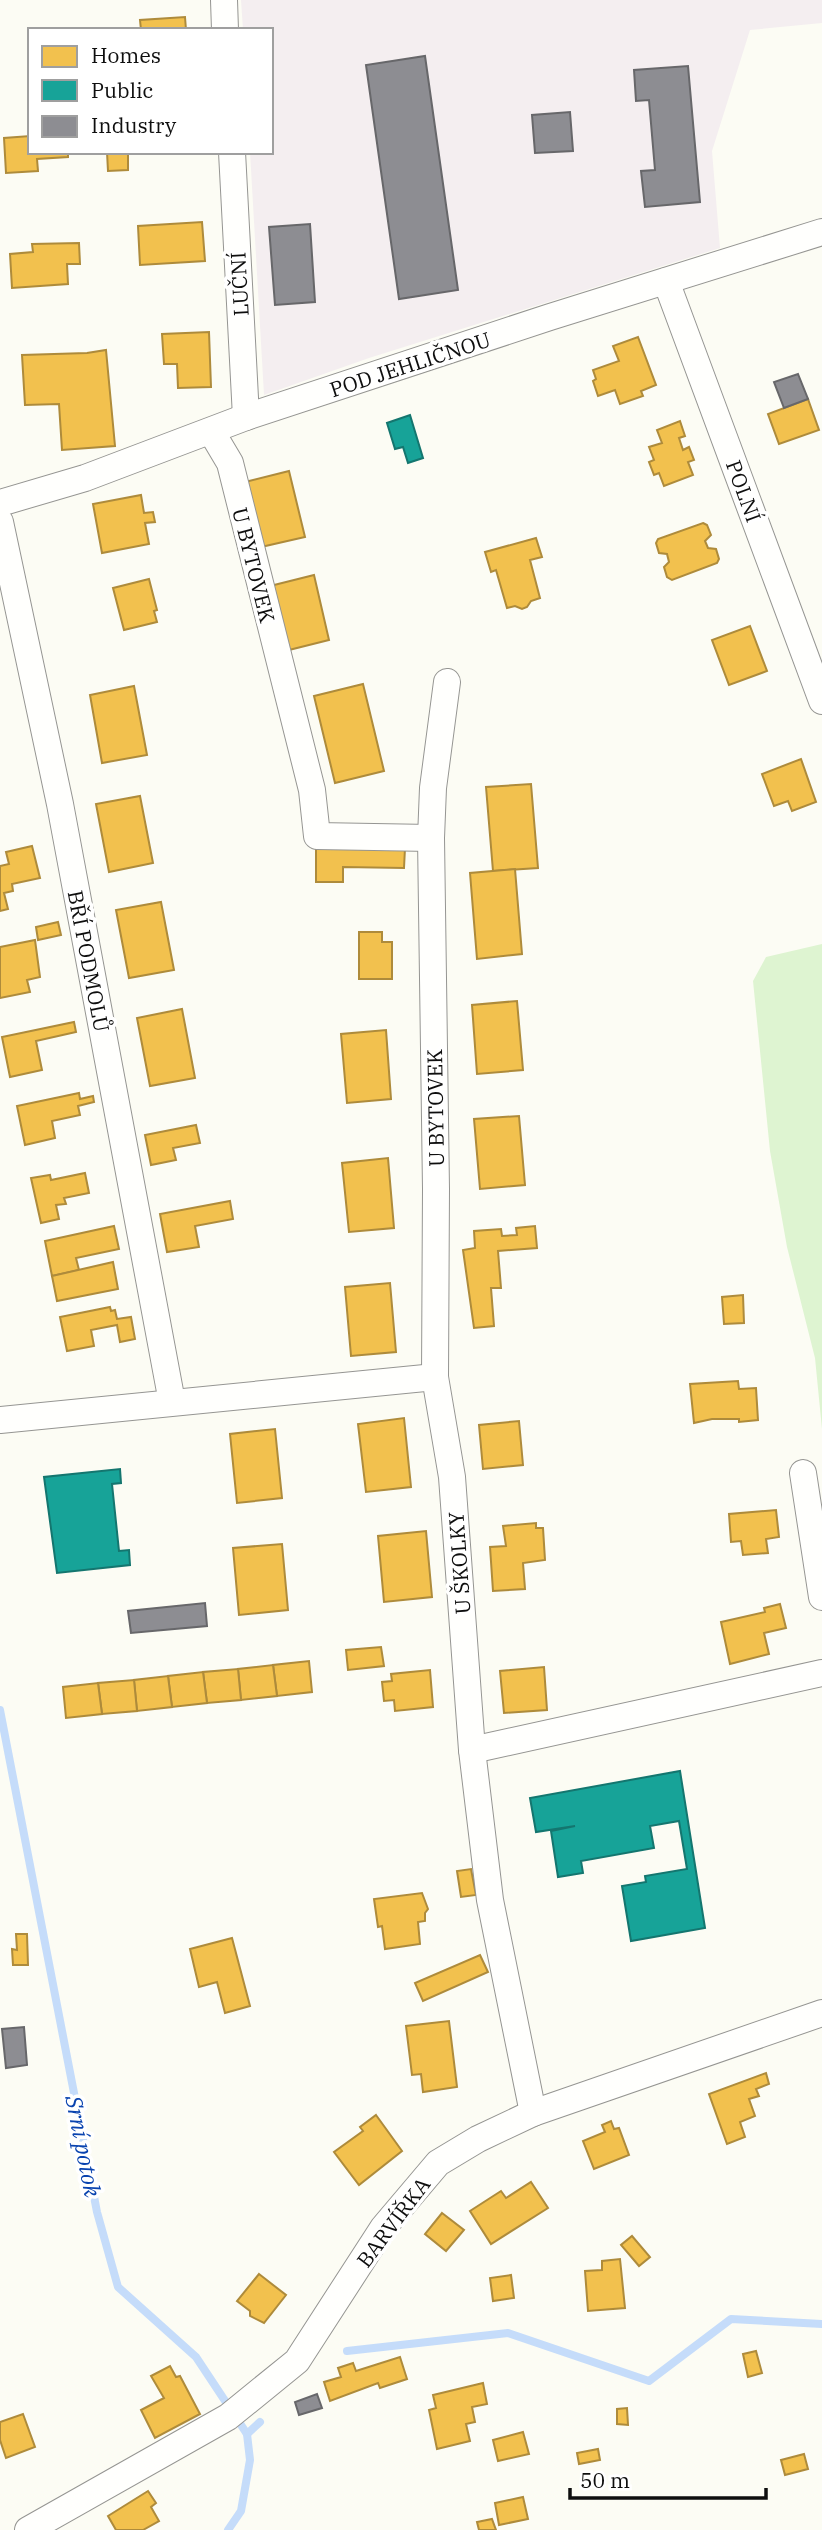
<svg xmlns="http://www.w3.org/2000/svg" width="822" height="2530" font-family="'IBM Plex Serif',serif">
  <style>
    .industrial { fill: #f4eef0 }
    .green { fill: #def4d1 }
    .homes { fill: #f2c14e; stroke: #ae8b3b; stroke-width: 2 }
    .public { fill: #17a398; stroke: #14766f; stroke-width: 2 }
    .industry { fill: #8d8d92; stroke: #67676a; stroke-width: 2 }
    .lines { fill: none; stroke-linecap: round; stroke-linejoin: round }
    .stream { stroke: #c5dcfa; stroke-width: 8 }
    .minor-casing { stroke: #959592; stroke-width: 28 }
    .minor { stroke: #fffffd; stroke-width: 26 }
    .labels { text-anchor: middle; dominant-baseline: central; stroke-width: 7; stroke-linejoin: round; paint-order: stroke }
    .street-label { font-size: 21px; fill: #0e0e0e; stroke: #fff }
    .water-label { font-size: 23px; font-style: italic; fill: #0943af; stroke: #fff }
  </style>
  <rect width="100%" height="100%" fill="#fcfcf4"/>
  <!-- industrial -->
  <polygon class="industrial" points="241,0 822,0 822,23 750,30 712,151 720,248 369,358 264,395 250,152 271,152 271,30 243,30"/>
  <!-- green -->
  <polygon class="green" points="822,944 822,1429 815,1358 787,1247 770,1151 753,981 766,957"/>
  <!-- homes -->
  <g class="homes">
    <polygon points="185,17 186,30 141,30 140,20"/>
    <polygon points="30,136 30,152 68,152 68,157 37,159 38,171 6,173 4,138"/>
    <polygon points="107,152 128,152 128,170 108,171"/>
    <polygon points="202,222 205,261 140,265 138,226"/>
    <polygon points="79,243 80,264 67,264 68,284 12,288 10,254 33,252 32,244"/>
    <polygon points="209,332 211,387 178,388 177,364 164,364 162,334"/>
    <polygon points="638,337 656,385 641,391 643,396 620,404 615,390 598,396 593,381 596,379 593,370 619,361 613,346"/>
    <polygon points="106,350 115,446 62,450 59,404 25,405 22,355 87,353"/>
    <polygon points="808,399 819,430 779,444 768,414"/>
    <polygon points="680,421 685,436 679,438 683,450 689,447 694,460 688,462 693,475 664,486 659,473 654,475 649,462 654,460 649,447 662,443 657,430"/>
    <polygon points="289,471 305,537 261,547 245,482"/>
    <polygon points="141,495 144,513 153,512 155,522 145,523 149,544 102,553 93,504"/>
    <polygon points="703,523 707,525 711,535 705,541 708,548 716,549 719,559 717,563 672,580 667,577 664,567 669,562 667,554 659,553 656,543 658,539"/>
    <polygon points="536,538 542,557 530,560 540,598 531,601 527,607 522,609 515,606 507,608 496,570 491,572 485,552"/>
    <polygon points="314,575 329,640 285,651 270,586"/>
    <polygon points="149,579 157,610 154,611 157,622 124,630 113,588"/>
    <polygon points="750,626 767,671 729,685 712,640"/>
    <polygon points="363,684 384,771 335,783 314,696"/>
    <polygon points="134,686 147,755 102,763 90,695"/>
    <polygon points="801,759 816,802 792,811 788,801 774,806 762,774"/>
    <polygon points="531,784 538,868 493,871 486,787"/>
    <polygon points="140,796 153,863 109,872 96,804"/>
    <polygon points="32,846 40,878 12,884 13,891 4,893 8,909 0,911 0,866 9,864 6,852"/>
    <polygon points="316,846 405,848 404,868 343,867 343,882 316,882"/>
    <polygon points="515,869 522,954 477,959 470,873"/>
    <polygon points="161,902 174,970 129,978 116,910"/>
    <polygon points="58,922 61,935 38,940 36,927"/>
    <polygon points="359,932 382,932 382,942 392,942 392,979 359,979"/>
    <polygon points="35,940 40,977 27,980 30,992 0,998 0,947"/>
    <polygon points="517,1001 523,1070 477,1074 472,1005"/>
    <polygon points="182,1009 195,1078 150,1086 137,1018"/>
    <polygon points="74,1022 76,1032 36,1041 42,1070 10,1077 2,1037"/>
    <polygon points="386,1030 391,1099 347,1103 341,1034"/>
    <polygon points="79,1093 80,1099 93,1096 94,1102 78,1106 80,1115 52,1121 55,1138 25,1145 17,1106"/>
    <polygon points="519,1116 525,1185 480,1189 474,1119"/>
    <polygon points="196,1125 200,1143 173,1148 176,1160 151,1165 145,1135"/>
    <polygon points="388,1158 394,1228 349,1232 342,1163"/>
    <polygon points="85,1173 89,1193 64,1198 66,1204 56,1205 59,1219 41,1223 31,1178 50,1175 51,1180"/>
    <polygon points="230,1201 233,1219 195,1226 199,1247 167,1252 160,1214"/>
    <polygon points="114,1226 119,1249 76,1258 79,1270 52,1276 45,1241"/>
    <polygon points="535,1226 537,1248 498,1251 501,1288 491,1288 494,1326 474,1328 463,1250 475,1248 474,1231 501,1229 502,1236 517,1235 516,1228"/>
    <polygon points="113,1262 118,1289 57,1301 52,1276"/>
    <polygon points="390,1283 396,1352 351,1356 345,1287"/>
    <polygon points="743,1295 744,1323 724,1324 722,1297"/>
    <polygon points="110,1307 111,1311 115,1310 117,1319 131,1317 135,1339 120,1342 117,1325 91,1330 94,1346 67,1351 60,1317"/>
    <polygon points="738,1381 739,1389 756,1388 758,1420 739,1422 739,1419 712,1419 694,1423 690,1384"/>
    <polygon points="404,1418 411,1487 366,1492 358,1424"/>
    <polygon points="519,1421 523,1465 483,1469 479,1425"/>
    <polygon points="275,1429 282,1498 237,1503 230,1434"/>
    <polygon points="776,1510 779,1537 766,1539 768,1553 743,1555 741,1541 731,1542 729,1514"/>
    <polygon points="536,1523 536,1528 543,1528 545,1560 523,1563 525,1589 493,1591 490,1547 506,1546 503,1526"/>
    <polygon points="426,1531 432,1597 384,1602 378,1536"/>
    <polygon points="282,1544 288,1610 239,1615 233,1548"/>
    <polygon points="780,1604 786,1628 764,1633 769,1654 730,1664 721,1622 765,1612 764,1608"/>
    <polygon points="381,1647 384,1666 348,1670 346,1650"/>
    <polygon points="309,1661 312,1692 277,1696 273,1665"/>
    <polygon points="273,1665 277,1696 241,1700 238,1669"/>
    <polygon points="544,1667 547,1710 504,1713 500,1671"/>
    <polygon points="238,1669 241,1700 207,1703 203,1672"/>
    <polygon points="430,1670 433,1707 395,1711 394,1700 384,1701 382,1682 392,1681 391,1674"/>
    <polygon points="203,1672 207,1703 172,1707 168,1676"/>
    <polygon points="168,1676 172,1707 137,1711 134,1680"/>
    <polygon points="134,1680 137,1711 102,1714 98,1683"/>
    <polygon points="98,1683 102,1714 66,1718 63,1687"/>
    <polygon points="471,1869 476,1895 461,1897 457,1871"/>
    <polygon points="422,1893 428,1909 425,1913 425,1921 418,1922 420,1944 385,1949 382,1926 378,1927 374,1899"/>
    <polygon points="16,1934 27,1934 28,1965 13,1965 12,1949 17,1950"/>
    <polygon points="232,1938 250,2006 225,2013 217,1982 199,1987 190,1949"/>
    <polygon points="480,1955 488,1972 423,2001 415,1983"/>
    <polygon points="449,2021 457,2087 423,2092 421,2074 412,2075 406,2026"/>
    <polygon points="766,2073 769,2084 756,2089 759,2096 749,2099 755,2116 740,2122 745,2137 727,2144 709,2094"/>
    <polygon points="376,2115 402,2151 359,2185 334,2152 363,2131 360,2127"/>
    <polygon points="611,2121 614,2129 619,2128 629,2155 594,2169 583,2141 605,2132 602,2125"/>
    <polygon points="531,2182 548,2208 491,2244 470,2211 501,2191 506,2198"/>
    <polygon points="442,2213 464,2230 446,2251 425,2234"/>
    <polygon points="632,2236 650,2257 639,2266 621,2245"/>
    <polygon points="620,2259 625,2308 588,2311 585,2271 602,2270 602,2261"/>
    <polygon points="259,2274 286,2295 264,2323 250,2316 250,2311 237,2301"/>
    <polygon points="511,2275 514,2298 493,2301 490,2278"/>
    <polygon points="756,2351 762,2373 748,2377 743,2354"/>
    <polygon points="400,2357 407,2379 380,2388 378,2383 330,2401 324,2382 341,2377 338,2368 353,2363 356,2371"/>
    <polygon points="170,2366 176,2377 180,2376 200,2414 155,2438 141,2410 164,2398 151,2376"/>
    <polygon points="483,2383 487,2404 472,2407 475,2422 466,2424 470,2441 437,2449 429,2410 436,2408 433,2395"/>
    <polygon points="627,2408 628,2425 617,2424 617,2409"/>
    <polygon points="23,2414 35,2447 6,2458 0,2440 0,2422"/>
    <polygon points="523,2432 529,2454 498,2461 493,2440"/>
    <polygon points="598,2449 600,2460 579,2464 577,2453"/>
    <polygon points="804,2454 808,2469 785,2475 781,2460"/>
    <polygon points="148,2491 156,2503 151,2507 159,2521 143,2530 116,2530 108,2516"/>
    <polygon points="523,2497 528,2519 499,2525 495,2503"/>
    <polygon points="492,2519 496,2530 479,2530 477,2522"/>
  </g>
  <!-- public -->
  <g class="public">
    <polygon points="410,415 423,458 408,463 403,447 395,449 387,423"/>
    <polygon points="120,1469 121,1483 112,1484 119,1551 129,1550 130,1565 57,1573 44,1477"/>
    <polygon points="680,1771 705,1928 631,1941 622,1886 646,1882 645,1876 687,1869 679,1821 650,1826 654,1848 581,1861 583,1873 558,1877 551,1831 575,1826 536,1832 530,1798"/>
  </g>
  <!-- industry -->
  <g class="industry">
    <polygon points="425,56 458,290 399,299 366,65"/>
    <polygon points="688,66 700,202 645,207 641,171 655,170 649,100 636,101 634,70"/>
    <polygon points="570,112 573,151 535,153 532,115"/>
    <polygon points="310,224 315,302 275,305 269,227"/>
    <polygon points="798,374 808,399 784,408 774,382"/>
    <polygon points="205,1603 207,1626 131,1633 128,1611"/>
    <polygon points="24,2027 27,2065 6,2068 2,2029"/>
    <polygon points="317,2394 322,2408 299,2415 295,2402"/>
  </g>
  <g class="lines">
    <!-- stream -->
    <g class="stream">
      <polyline points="0,1710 97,2212 118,2287 196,2357 247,2434 250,2460 241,2511 228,2530"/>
      <polyline points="347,2351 508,2333 649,2381 731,2319 822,2324"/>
      <polyline points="247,2434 260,2422"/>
    </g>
    <!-- minor casing -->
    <g class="minor-casing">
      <g id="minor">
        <polyline points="224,0 225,30"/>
        <polyline points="232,152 246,417"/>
        <polyline points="666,281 822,701"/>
        <polyline points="211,431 230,463 312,790 317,836 431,838"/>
        <polyline points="0,503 85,478 246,417 550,317 822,232"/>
        <polyline points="0,522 60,804 172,1402"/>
        <polyline points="447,682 433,788 431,838 436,1189 435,1377 452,1477 472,1750 490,1900 533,2113"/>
        <polyline points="0,1420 435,1377"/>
        <polyline points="803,1473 822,1597"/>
        <polyline points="472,1750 822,1673"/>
        <polyline points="28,2530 228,2417 297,2361 383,2228 438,2163 478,2139 533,2113 822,2013"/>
      </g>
    </g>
    <!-- minor -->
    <use href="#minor" class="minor"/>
  </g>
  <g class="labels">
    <!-- street labels -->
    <g class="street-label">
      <text transform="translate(239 284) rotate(-93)">LUČNÍ</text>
      <text transform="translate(410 364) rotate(-18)">POD JEHLIČNOU</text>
      <text transform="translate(744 491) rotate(70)">POLNÍ</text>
      <text transform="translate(254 565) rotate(76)">U BYTOVEK</text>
      <text transform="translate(89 961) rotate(79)">BŘÍ PODMOLŮ</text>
      <text transform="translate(435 1108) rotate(-91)">U BYTOVEK</text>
      <text transform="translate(459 1563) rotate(-94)">U ŠKOLKY</text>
      <text transform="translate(393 2222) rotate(-53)">BARVÍŘKA</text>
    </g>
    <!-- water labels -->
    <g class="water-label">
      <text transform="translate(84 2146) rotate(79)">Srní potok</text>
    </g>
  </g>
  <!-- legend -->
  <rect x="28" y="28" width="245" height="126" fill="#ffffff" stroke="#9f9f9f" stroke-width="2"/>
  <rect x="42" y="46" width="35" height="21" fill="#f2c14e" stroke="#9f9f9f" stroke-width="2"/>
  <text x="91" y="63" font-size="21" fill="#0e0e0e">Homes</text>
  <rect x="42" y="80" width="35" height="21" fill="#17a398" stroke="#9f9f9f" stroke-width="2"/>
  <text x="91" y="98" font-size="21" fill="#0e0e0e">Public</text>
  <rect x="42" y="116" width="35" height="21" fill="#8d8d92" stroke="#9f9f9f" stroke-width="2"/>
  <text x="91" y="133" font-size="21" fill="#0e0e0e">Industry</text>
  <!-- scale -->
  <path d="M570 2488v10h196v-10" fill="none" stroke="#0e0e0e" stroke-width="3.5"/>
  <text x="580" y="2488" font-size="21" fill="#0e0e0e" stroke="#ffffff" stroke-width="5" paint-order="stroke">50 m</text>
</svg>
